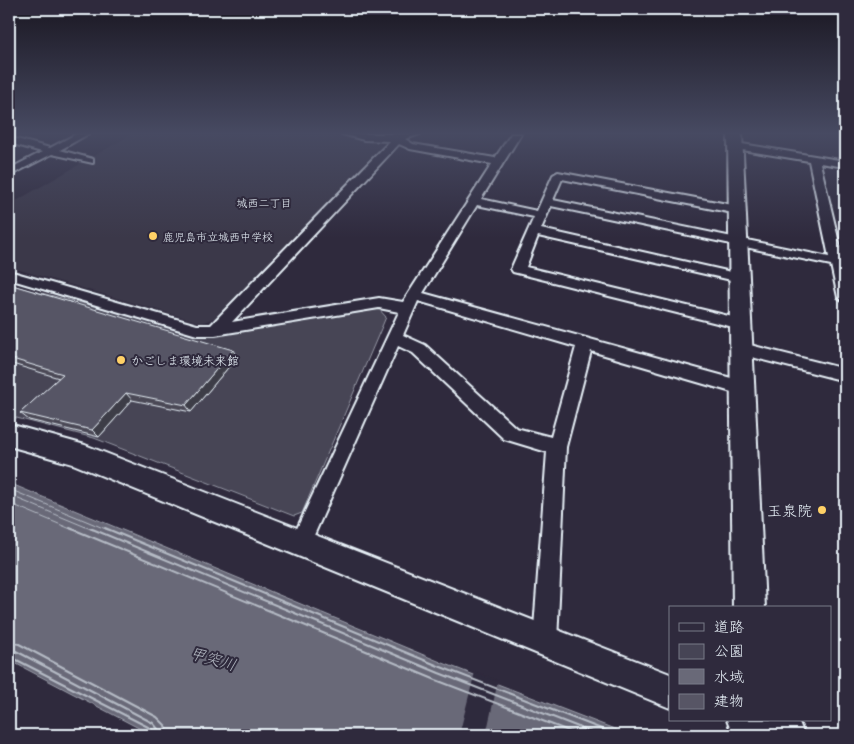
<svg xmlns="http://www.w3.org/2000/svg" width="854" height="744" font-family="Mali,'Klee One',sans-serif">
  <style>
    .built { fill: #3b3749 }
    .green { fill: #464455; stroke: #979aa6 }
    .water { fill: #696978; stroke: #9c9fab }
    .pier { fill: #2f2a3d }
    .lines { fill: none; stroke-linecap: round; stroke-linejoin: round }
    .shore-far1 { stroke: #b5bbc5; stroke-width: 1 }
    .shore { stroke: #b5bbc5; stroke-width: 2 }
    .street-casing { stroke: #e8f1f8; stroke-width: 4 }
    .secondary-casing { stroke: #e8f1f8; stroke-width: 4 }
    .street { fill: #2f2a3d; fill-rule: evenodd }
    .secondary { fill: #2f2a3d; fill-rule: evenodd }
    .wall { fill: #4b4957; stroke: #e8f1f8 }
    .shaded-wall { fill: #3d3c47; stroke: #e8f1f8 }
    .building { fill: #575565; stroke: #e8f1f8 }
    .poi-dot { fill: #ffd166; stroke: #2f2a3d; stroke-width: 2 }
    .labels { text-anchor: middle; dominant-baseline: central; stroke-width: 4; stroke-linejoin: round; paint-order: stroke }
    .far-neighbourhood-label { font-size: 11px; fill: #e8f1f8; stroke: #2f2a3d }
    .far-poi-label { font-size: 11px; fill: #e8f1f8; stroke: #2f2a3d; text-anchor: start }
    .poi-label { font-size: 12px; fill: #e8f1f8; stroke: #2f2a3d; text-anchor: start }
    .near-poi-label { font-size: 15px; fill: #e8f1f8; stroke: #2f2a3d; text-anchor: end }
    .near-water-label { font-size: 16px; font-style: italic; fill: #afb4be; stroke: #2f2a3d }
  </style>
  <rect width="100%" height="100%" fill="#2f2a3d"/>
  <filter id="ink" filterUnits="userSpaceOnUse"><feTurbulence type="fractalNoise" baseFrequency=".02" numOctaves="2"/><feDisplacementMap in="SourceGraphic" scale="10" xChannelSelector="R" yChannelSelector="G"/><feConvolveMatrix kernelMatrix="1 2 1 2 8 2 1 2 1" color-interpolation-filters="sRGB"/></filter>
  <g filter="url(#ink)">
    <!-- built -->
    <polygon class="built" points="132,134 329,134 386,145 219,316 202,323 9,267 9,205"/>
    <!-- green -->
    <polygon class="green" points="9,285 215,336 378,308 386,317 302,513 294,516 94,438 9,416"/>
    <!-- water -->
    <polygon class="water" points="9,483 443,663 630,735 152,735 9,660"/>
    <!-- pier -->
    <polygon class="pier" points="475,672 498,681 486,735 459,735"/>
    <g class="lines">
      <!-- shore-far1 -->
      <g class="shore-far1">
        <polyline points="9,489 108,530"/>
        <polyline points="9,495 93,530"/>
        <polyline points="9,503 73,530"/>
      </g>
      <!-- shore -->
      <g class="shore">
        <polyline points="70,528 436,680 579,735"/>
        <polyline points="90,528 439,673 599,735"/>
        <polyline points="105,528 441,667 617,735"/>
        <polyline points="9,642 19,644 157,717 165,725 167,735"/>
        <polyline points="9,650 16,651 153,723 158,729 159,735"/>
        <polyline points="9,656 150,728 153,735"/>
      </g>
      <!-- street casing -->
      <g class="street-casing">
        <g id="street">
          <polygon points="76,134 88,134 60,150 93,159 93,163 52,154 9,176 9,169 42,152 9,143 9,137 50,148"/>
          <path d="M342,134H420L405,139L413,144L495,158L511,134H521L481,199L537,211L553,175L558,172L738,206L744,210L738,214L562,179L553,200L829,257L809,161L736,149L731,146L736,143L845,161V167L820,163L843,259L845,260V302L838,297L831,265L551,206L541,229L740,274L747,278L740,282L538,236L526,267L741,319L746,320L748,324L746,328L741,329L513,272L511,269L534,217L477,205L423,293L742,381L748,383L750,388L748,393L742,395L591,351L566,447L557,642L553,650L545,654L537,650L533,642L547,452L504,439L413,353L398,346L307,551L300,555L293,551L289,544L293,537L399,312L379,308L215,335H197L9,279V271L197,325H211L390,141L364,140ZM399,144L410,149L492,164L403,302L379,298L232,322ZM418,301L576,347L551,437L516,428L425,345L403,335Z"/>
          <polygon points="742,343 845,369 845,381 736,353 734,349 736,345"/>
        </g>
      </g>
      <!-- secondary casing -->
      <g class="secondary-casing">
        <g id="secondary">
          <polygon points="728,134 742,134 765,608 733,608"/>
          <polygon points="9,424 85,445 670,674 670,708 73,464 9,446"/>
          <polygon points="727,720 795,720 799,722 804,735 738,735 732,733"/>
        </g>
      </g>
      <!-- street -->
      <use href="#street" class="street"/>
      <!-- secondary -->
      <use href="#secondary" class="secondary"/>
    </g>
    <!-- wall -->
    <polygon class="wall" points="9,284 237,357 191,412 132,400 99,437 29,420 20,413 59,378 9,363"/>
    <!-- shaded-wall -->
    <g class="shaded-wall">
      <polygon points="233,350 237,357 191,412 186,405"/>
      <polygon points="126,393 132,400 99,437 92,430"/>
    </g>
    <!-- building -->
    <polygon class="building" points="9,284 233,350 186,405 126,393 92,430 20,413 63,374 9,358"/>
  </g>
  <!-- sky -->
  <linearGradient id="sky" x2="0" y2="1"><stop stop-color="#1a1722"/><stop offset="0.56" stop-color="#474a62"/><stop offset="1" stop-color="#474a62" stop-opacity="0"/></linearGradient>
  <rect width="854" height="238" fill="url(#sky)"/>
  <!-- markers -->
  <g class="poi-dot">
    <circle cx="153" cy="236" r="5"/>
    <circle cx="121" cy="360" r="5"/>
    <circle cx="822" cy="510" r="5"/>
  </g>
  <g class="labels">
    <!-- far-neighbourhood labels -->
    <g class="far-neighbourhood-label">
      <text x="264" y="202">城西二丁目</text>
    </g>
    <!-- far-poi labels -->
    <g class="far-poi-label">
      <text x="163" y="236">鹿児島市立城西中学校</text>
    </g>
    <!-- poi labels -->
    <g class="poi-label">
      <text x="131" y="360">かごしま環境未来館</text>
    </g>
    <!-- near-poi labels -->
    <g class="near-poi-label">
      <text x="812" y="510">玉泉院</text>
    </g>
    <!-- near-water labels -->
    <g class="near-water-label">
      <text transform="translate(213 658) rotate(16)">甲突川</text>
    </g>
  </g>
  <!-- margin -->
  <rect width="854" height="744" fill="none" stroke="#2f2a3d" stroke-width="30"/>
  <rect x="15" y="15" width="824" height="714" fill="none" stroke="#e8f1f8" stroke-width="2" filter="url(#ink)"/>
  <!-- legend -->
  <rect x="669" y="606" width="162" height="115" fill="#2f2a3d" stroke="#797a88"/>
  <rect x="679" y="623" width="25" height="8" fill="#2f2a3d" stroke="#797a88"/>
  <text x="714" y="632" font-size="15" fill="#e8f1f8">道路</text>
  <rect x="679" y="644" width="25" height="15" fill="#464455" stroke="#797a88"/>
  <text x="714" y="656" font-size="15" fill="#e8f1f8">公園</text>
  <rect x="679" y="669" width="25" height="15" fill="#696978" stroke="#797a88"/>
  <text x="714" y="682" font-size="15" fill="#e8f1f8">水域</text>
  <rect x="679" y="694" width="25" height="15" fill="#575565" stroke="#797a88"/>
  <text x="714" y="706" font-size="15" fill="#e8f1f8">建物</text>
</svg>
